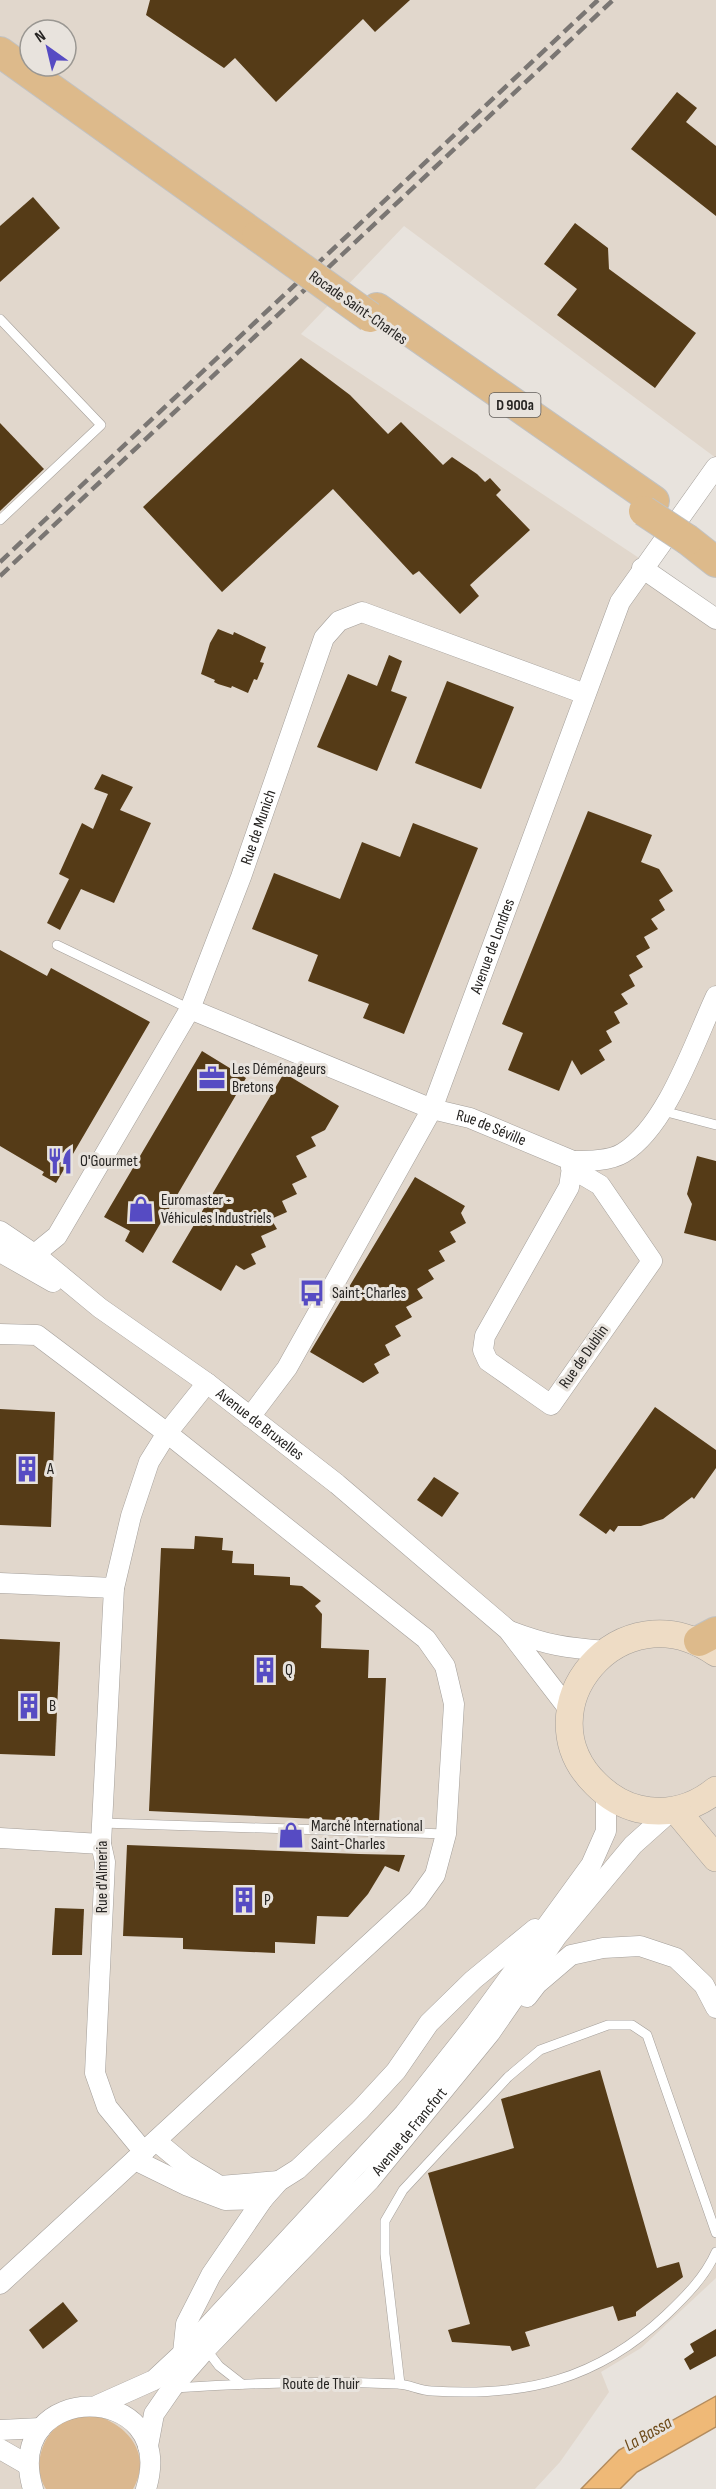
<svg xmlns="http://www.w3.org/2000/svg" width="716" height="2489" font-family="'Sofia Sans Condensed',sans-serif">
  <style>
    .built { fill: #e1d7cc; fill-rule: evenodd }
    .green { fill: #dbb88f }
    .water { fill: #efb977; stroke: #b38c5e; stroke-width: 1.5 }
    .building { fill: #553b17 }
    .lines { fill: none; stroke-linecap: round; stroke-linejoin: round }
    .lane-casing { stroke: #a49f9a; stroke-width: 10 }
    .street-casing { stroke: #a49f9a; stroke-width: 21 }
    .secondary-casing { stroke: #a49f9a; stroke-width: 28 }
    .primary-casing { stroke: #c2c2c1; stroke-width: 32 }
    .lane { stroke: #fff; stroke-width: 9 }
    .street { stroke: #fff; stroke-width: 20 }
    .secondary { stroke: #eedcc5; stroke-width: 27 }
    .primary { stroke: #ddba8b; stroke-width: 30 }
    .rail { stroke: #7a7673; stroke-width: 4.5; stroke-dasharray: 12 6; stroke-linecap: butt }
    .primary-bridge-casing { stroke: #c2c2c1; stroke-width: 32; stroke-linecap: butt }
    .primary-bridge { stroke: #ddba8b; stroke-width: 30 }
    .labels { text-anchor: middle; dominant-baseline: central; stroke-width: 6; stroke-linejoin: round; paint-order: stroke }
    .shield { fill: #e8e3dd; stroke: #605d5a; stroke-width: 1.5 }
    .shield-label { font-size: 15px; font-weight: bold; fill: #262422 }
    .street-label { font-size: 16px; fill: #262422; stroke: #e8e3dd }
    .poi-label { font-size: 16px; fill: #262422; stroke: #e8e3dd; text-anchor: start }
    .water-label { font-size: 18px; font-style: italic; fill: #6d4a18; stroke: #e8e3dd }
  </style>
  <rect width="100%" height="100%" fill="#e8e3dd"/>
  <!-- built -->
  <path class="built" d="M0,0H716V458L404,226L301,334L716,609V2278L641,2348L601,2372L609,2392L560,2462L535,2489H0ZM30,30H66V66H30Z"/>
  <!-- green -->
  <path class="green" d="M94,2415C127,2424 153,2454 133,2489H46C32,2468 41,2436 62,2423C72,2417 83,2416 94,2415Z"/>
  <!-- water -->
  <polygon class="water" points="716,2396 716,2427 637,2472 620,2489 581,2489 619,2450"/>
  <!-- building -->
  <g class="building">
    <polygon points="150,0 410,0 375,32 363,19 276,102 235,58 224,68 146,15"/>
    <polygon points="677,92 697,108 686,122 716,146 716,216 631,149"/>
    <polygon points="33,197 60,228 0,282 0,226"/>
    <polygon points="575,223 608,248 609,269 696,333 655,388 557,315 577,289 544,264"/>
    <polygon points="301,358 350,395 388,434 401,422 443,465 452,457 477,474 485,482 490,478 501,490 496,495 530,530 470,585 479,596 460,614 419,571 413,575 333,489 222,592 143,507"/>
    <polygon points="0,423 44,469 0,511"/>
    <polygon points="218,629 233,635 234,632 266,647 260,662 264,663 262,668 257,680 254,679 248,693 232,686 231,688 218,684 214,682 215,680 201,674 210,643"/>
    <polygon points="389,655 402,661 391,691 407,697 377,771 317,747 348,674 377,686"/>
    <polygon points="447,681 514,707 481,789 415,763"/>
    <polygon points="102,774 133,787 120,810 151,823 114,903 81,889 60,930 47,923 69,879 59,874 82,823 93,829 108,794 94,789"/>
    <polygon points="588,811 652,835 641,862 659,869 673,891 659,900 665,910 651,919 658,929 644,937 650,948 636,956 643,967 629,975 635,986 621,994 628,1004 614,1012 620,1023 606,1031 612,1042 599,1050 605,1060 581,1075 572,1060 559,1091 508,1070 523,1033 502,1024"/>
    <polygon points="413,823 478,848 404,1034 363,1018 369,1004 308,981 318,955 252,929 274,873 340,899 362,842 400,857"/>
    <polygon points="0,950 47,976 51,968 150,1022 56,1183 42,1175 44,1172 0,1146"/>
    <polygon points="202,1051 246,1078 143,1253 125,1241 130,1231 104,1217"/>
    <polygon points="284,1073 339,1106 325,1130 311,1137 316,1146 296,1156 307,1177 292,1184 297,1194 282,1201 287,1212 271,1219 277,1229 261,1236 266,1247 251,1254 256,1264 244,1270 236,1265 221,1291 172,1262"/>
    <polygon points="697,1156 716,1161 716,1241 684,1233 692,1204 687,1194"/>
    <polygon points="415,1177 465,1206 461,1213 466,1223 450,1232 456,1242 439,1251 445,1261 428,1270 434,1279 417,1289 423,1298 406,1307 412,1317 395,1326 401,1336 385,1345 390,1355 374,1364 379,1373 363,1383 310,1352"/>
    <polygon points="655,1407 716,1450 716,1468 694,1499 692,1497 663,1519 641,1526 618,1526 614,1532 610,1529 606,1534 579,1515"/>
    <polygon points="0,1409 55,1412 51,1527 0,1525"/>
    <polygon points="434,1477 459,1493 442,1517 417,1500"/>
    <polygon points="195,1536 223,1538 222,1550 233,1551 232,1563 254,1564 254,1575 290,1577 290,1585 302,1586 321,1601 315,1606 322,1614 321,1648 369,1650 368,1678 386,1678 379,1822 149,1811 161,1548 194,1549"/>
    <polygon points="0,1639 60,1642 55,1756 0,1754"/>
    <polygon points="127,1845 359,1854 405,1855 399,1872 385,1866 368,1894 348,1917 317,1916 315,1944 275,1942 275,1953 183,1949 183,1938 123,1936"/>
    <polygon points="55,1908 84,1909 82,1955 52,1955"/>
    <polygon points="600,2070 657,2268 679,2262 683,2277 636,2312 636,2316 618,2321 613,2306 525,2332 530,2346 512,2351 510,2346 452,2342 448,2330 470,2324 428,2173 514,2148 501,2099"/>
    <polygon points="63,2302 78,2321 43,2349 29,2330"/>
    <polygon points="716,2329 716,2356 690,2370 684,2359 694,2352 690,2344"/>
  </g>
  <g class="lines">
    <!-- lane casing -->
    <g class="lane-casing">
      <g id="lane">
        <polyline points="0,319 101,425 0,520"/>
        <polyline points="57,945 190,1009"/>
        <polyline points="663,1111 716,1125"/>
        <polyline points="102,1823 446,1834"/>
        <polyline points="206,2349 219,2366 242,2384"/>
        <polyline points="400,2384 385,2254 385,2221 403,2190 508,2077 540,2050 608,2025 632,2025 647,2035 716,2233"/>
        <path d="M174,2388C248,2383 323,2381 397,2384C409,2384 420,2391 432,2391C525,2397 597,2380 666,2315C685,2297 705,2277 716,2252"/>
      </g>
    </g>
    <!-- street casing -->
    <g class="street-casing">
      <g id="street">
        <polyline points="642,568 716,619"/>
        <path id="s1" d="M190,1009L432,1109L470,1118L573,1161C588,1161 610,1161 623,1153C667,1126 694,1043 716,996"/>
        <polyline points="571,1168 600,1185 652,1261 551,1405 488,1361 483,1350 485,1336 569,1187 573,1161"/>
        <path id="s2" d="M0,1231L37,1256L100,1308L207,1383L337,1484L508,1630L571,1712"/>
        <polyline points="0,1252 53,1282"/>
        <path id="s3" d="M37,1256L41,1249L57,1236L190,1009L241,877L324,638L339,621L362,612L585,694"/>
        <polyline points="0,1334 37,1335 167,1433 426,1639 445,1666 454,1704 446,1834 435,1875 417,1900 0,2284"/>
        <path id="s4" d="M250,1417L287,1368L432,1109L620,602L716,467"/>
        <polyline points="0,1583 114,1588"/>
        <path d="M510,1631C547,1645 566,1648 606,1651"/>
        <polyline points="0,1838 101,1844"/>
        <polyline points="527,1997 537,1984 571,1955 603,1948 640,1946 676,1958 704,1985 716,2008"/>
        <polyline points="156,2141 185,2165 220,2186 279,2181"/>
        <polyline points="144,2152 107,2107 95,2073 105,1862 101,1844 114,1588 131,1516 149,1462 167,1433 207,1383"/>
        <polyline points="135,2160 188,2186 225,2200 263,2199"/>
        <polyline points="183,2353 186,2324 211,2275 263,2199 279,2181 298,2169 360,2110 396,2071 429,2023 473,1980 535,1929"/>
        <polyline points="98,2405 154,2380 183,2353 404,2114 476,2023 591,1865 606,1831 606,1793"/>
        <polyline points="0,2430 41,2428"/>
        <path id="s5" d="M148,2446L154,2414L172,2388L206,2349L370,2180L490,2033L557,1936L633,1845L671,1811"/>
        <polyline points="0,2449 28,2465"/>
        <path d="M33,2489C0,2379 180,2379 146,2489"/>
      </g>
    </g>
    <!-- secondary casing -->
    <g class="secondary-casing">
      <g id="secondary">
        <path d="M716,1653C620,1586 520,1710 596,1784C608,1796 622,1805 639,1809C667,1815 694,1808 716,1790"/>
        <polyline points="676,1810 716,1858"/>
      </g>
    </g>
    <!-- primary casing -->
    <g class="primary-casing">
      <g id="primary">
        <polyline points="0,52 257,236"/>
        <polyline points="377,308 654,501"/>
        <polyline points="688,540 716,562"/>
        <polyline points="699,1641 716,1632"/>
      </g>
    </g>
    <!-- lane -->
    <use href="#lane" class="lane"/>
    <!-- street -->
    <use href="#street" class="street"/>
    <!-- secondary -->
    <use href="#secondary" class="secondary"/>
    <!-- primary -->
    <use href="#primary" class="primary"/>
    <!-- rail -->
    <g class="rail">
      <polyline points="0,562 598,0"/>
      <polyline points="0,576 613,0"/>
    </g>
    <!-- primary-bridge casing -->
    <g class="primary-bridge-casing">
      <g id="primary-bridge">
        <polyline points="257,236 370,317"/>
        <polyline points="644,511 688,540"/>
      </g>
    </g>
    <!-- primary-bridge -->
    <use href="#primary-bridge" class="primary-bridge"/>
  </g>
  <!-- icons -->
  <defs>
    <g id="office-bare" transform="scale(2.07)"><path d="M-6-3h4V-5.5h4V-3h4V5H-6ZM-1-4.5V-3h2v-1.5ZM-6 0V1H6V0Z" fill="#564bc3" stroke="#e8e3dd" stroke-width="2.5" paint-order="stroke"/></g>
    <g id="restaurant-bare" transform="scale(2.07)"><path d="M-5-6h1v4h1v-4h1v4h1v-4h1v5L-1.5 .5V6h-2V.5L-5-1ZM5-6V6H3V1.5H1.5Q1.5-4 5-6Z" fill="#564bc3" stroke="#e8e3dd" stroke-width="2.5" paint-order="stroke"/></g>
    <g id="shop-bare" transform="scale(2.07)"><path d="M-5-2.5h2.3a2.7 3.5 0 0 1 5.4 0H5L5.5 6h-11ZM-1.5-2.5h3a1.5 2.3 0 0 0-3 0Z" fill="#564bc3" stroke="#e8e3dd" stroke-width="2.5" paint-order="stroke"/></g>
    <g id="bus-bare" transform="scale(2.07)"><path d="M-5-6H5V4H4V6H2V4H-2V6H-4V4H-5ZM-3.5-4V0h7V-4ZM-3.5 1.2v1.5H-2V1.2ZM2 1.2v1.5H3.5V1.2Z" fill="#564bc3" stroke="#e8e3dd" stroke-width="2.5" paint-order="stroke"/></g>
    <g id="building-bare" transform="scale(2.07)"><path d="M-4-6H4V6H1V3H-1V6H-4ZM-2.5-4.3h1.7v1.8h-1.7ZM.8-4.3h1.7v1.8H.8ZM-2.5-1h1.7V.8h-1.7ZM.8-1h1.7V.8H.8Z" fill="#564bc3" stroke="#e8e3dd" stroke-width="2.5" paint-order="stroke"/></g>
  </defs>
  <g fill-rule="evenodd">
    <use href="#office-bare" x="212" y="1078"/>
    <use href="#restaurant-bare" x="60" y="1161"/>
    <use href="#shop-bare" x="141" y="1209"/>
    <use href="#bus-bare" x="312" y="1293"/>
    <use href="#building-bare" x="27" y="1469"/>
    <use href="#building-bare" x="265" y="1670"/>
    <use href="#building-bare" x="29" y="1706"/>
    <use href="#shop-bare" x="291" y="1835"/>
    <use href="#building-bare" x="244" y="1900"/>
  </g>
  <g class="labels">
    <!-- shield labels -->
    <rect class="shield" x="489.5" y="393" width="51" height="24" rx="4.5"/>
    <g class="shield-label">
      <text x="515" y="405">D 900a</text>
    </g>
    <!-- street labels -->
    <g class="street-label">
      <text transform="translate(358 308) rotate(35)">Rocade Saint-Charles</text>
      <text stroke="none"><textPath href="#s3" startOffset="486">Rue de Munich</textPath></text>
      <text stroke="none"><textPath href="#s4" startOffset="532">Avenue de Londres</textPath></text>
      <text stroke="none"><textPath href="#s1" startOffset="324">Rue de Séville</textPath></text>
      <text transform="translate(584 1357) rotate(-55)">Rue de Dublin</text>
      <text stroke="none"><textPath href="#s2" startOffset="324">Avenue de Bruxelles</textPath></text>
      <text transform="translate(102 1877) rotate(-90)">Rue d'Almeria</text>
      <text stroke="none"><textPath href="#s5" startOffset="414">Avenue de Francfort</textPath></text>
      <text x="321" y="2384">Route de Thuir</text>
    </g>
    <!-- poi labels -->
    <g class="poi-label">
      <text x="232" y="1069">Les Déménageurs<tspan x="232" dy="18">Bretons</tspan></text>
      <text x="80" y="1161">O'Gourmet</text>
      <text x="161" y="1200">Euromaster -<tspan x="161" dy="18">Véhicules Industriels</tspan></text>
      <text x="332" y="1293">Saint-Charles</text>
      <text x="47" y="1469">A</text>
      <text x="285" y="1670">Q</text>
      <text x="49" y="1706">B</text>
      <text x="311" y="1826">Marché International<tspan x="311" dy="18">Saint-Charles</tspan></text>
      <text x="264" y="1900">P</text>
    </g>
    <!-- water labels -->
    <g class="water-label">
      <text transform="translate(648 2434) rotate(-30)">La Bassa</text>
    </g>
  </g>
  <!-- north arrow -->
  <g transform="translate(48 48) rotate(326)"><circle r="28" fill="#e8e3dd" stroke="#9a9792" stroke-width="1.5"/>
  <path d="M0-4.5L10 22L0 15L-10 22Z" fill="#564bc3"/>
  <text y="-9" font-size="16" font-weight="bold" text-anchor="middle" fill="#262422">N</text>
  </g>
</svg>
